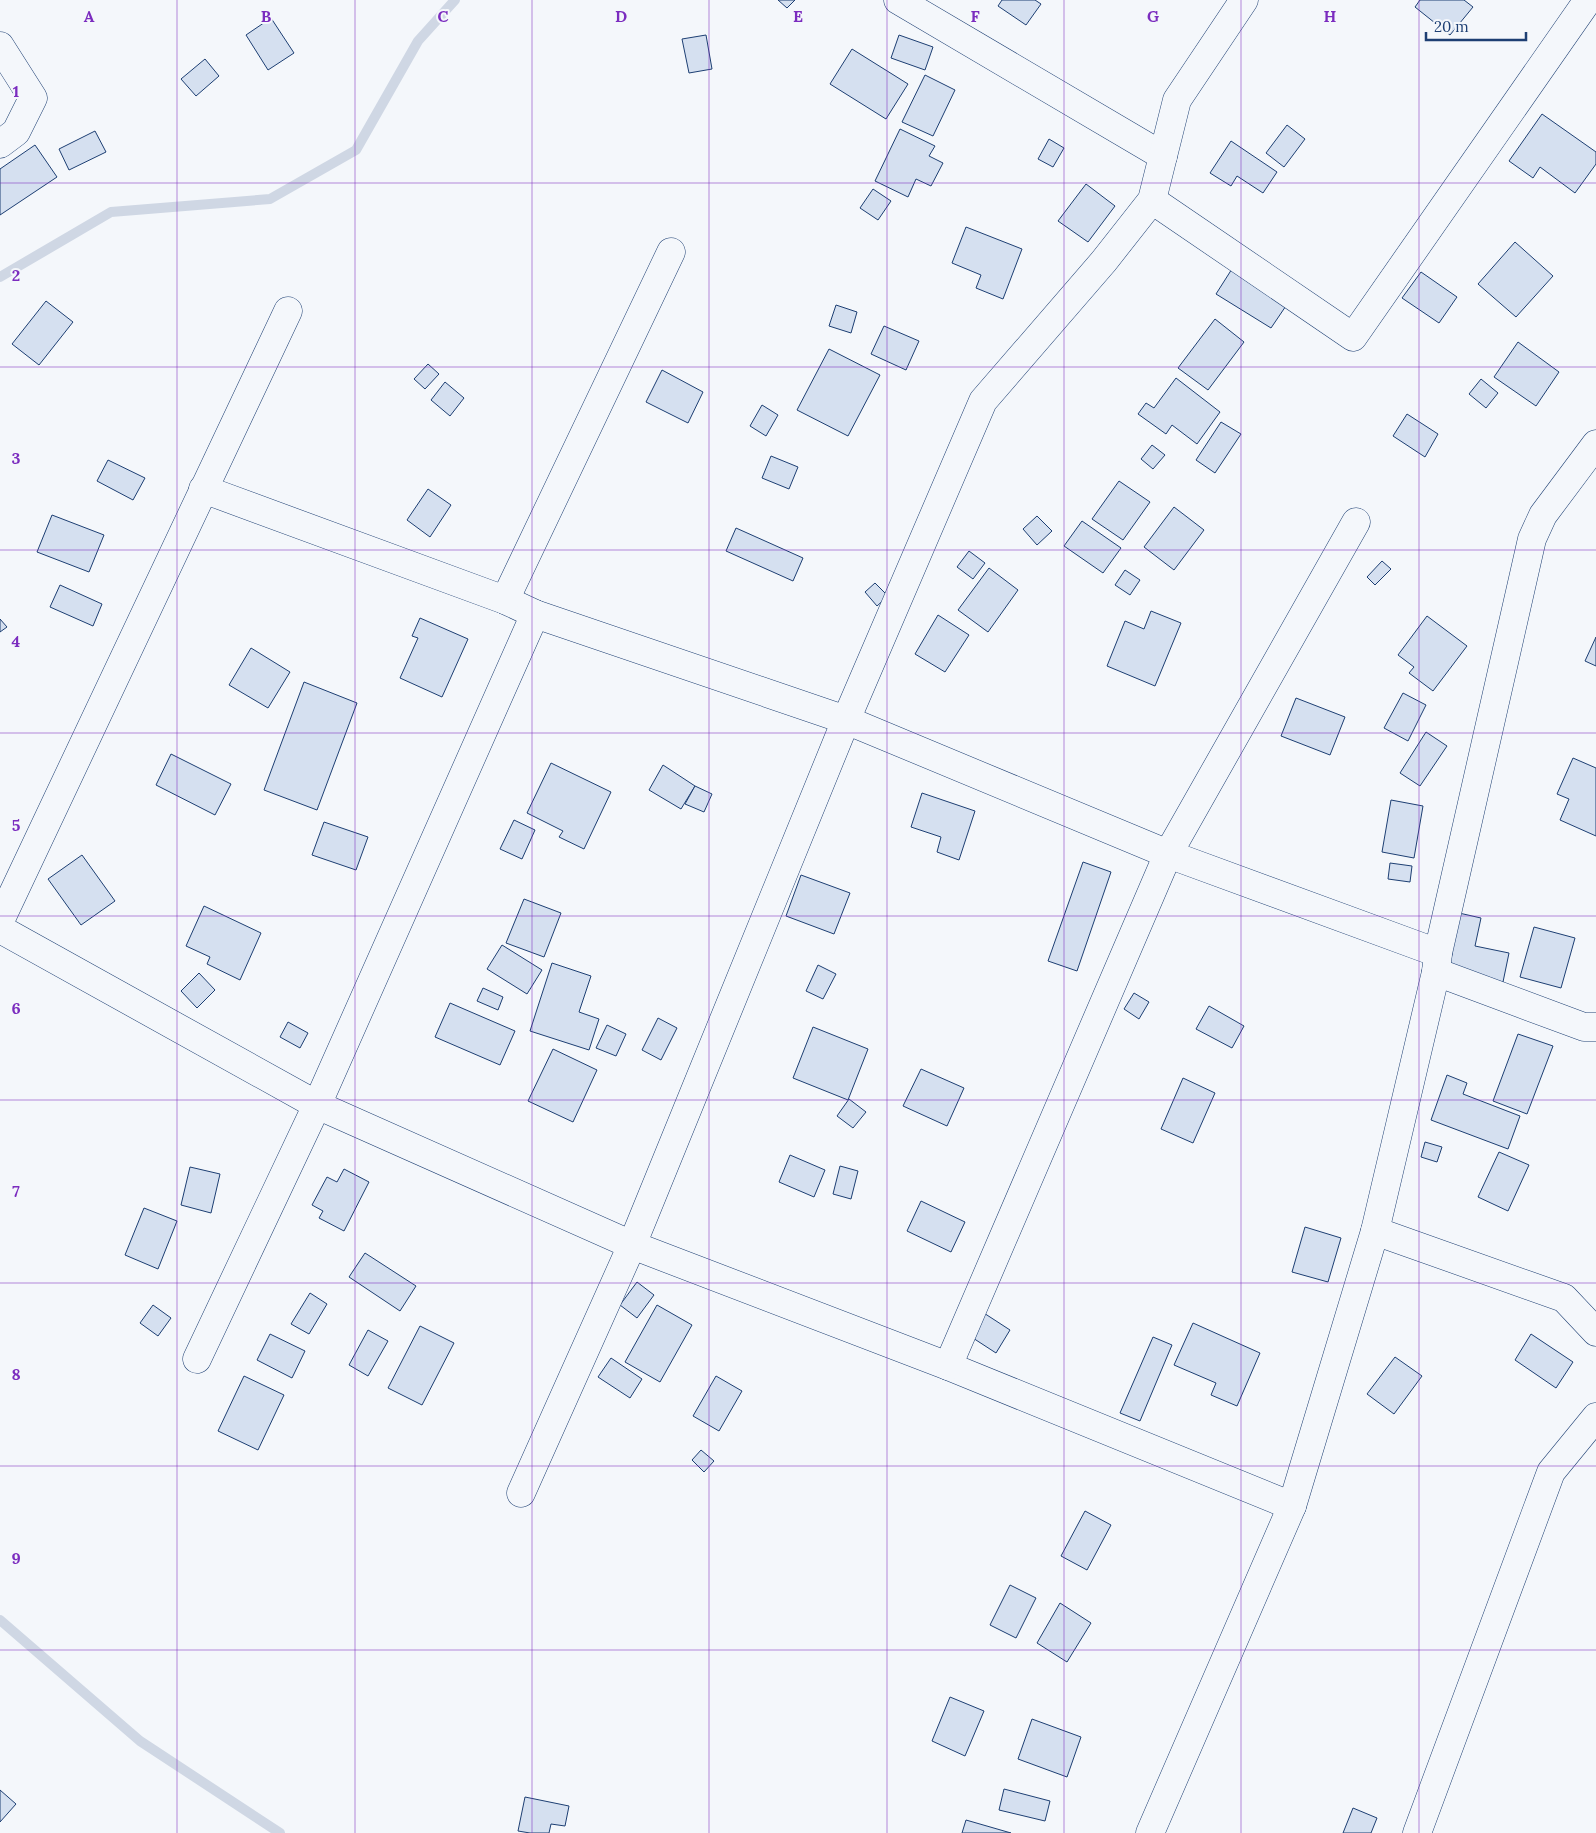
<svg xmlns="http://www.w3.org/2000/svg" width="1596" height="1833" font-family="Lora,serif">
  <style>
    .lines { fill: none; stroke-linecap: round; stroke-linejoin: round }
    .stream { stroke: #cfd7e4; stroke-width: 10 }
    .building { fill: #d5e0f0; stroke: #1d3f73 }
    .minor-casing { stroke: #1d3f73; stroke-width: 29 }
    .minor { stroke: #f4f7fb; stroke-width: 28 }
    .grid { fill: none; stroke: #7b2cbf; stroke-width: 1; stroke-opacity: 0.55 }
    .grid-label { font-size: 16px; text-anchor: middle; font-weight: bold; fill: #7b2cbf; stroke: #f4f7fb; stroke-width: 4; stroke-linejoin: round; paint-order: stroke }
  </style>
  <rect width="100%" height="100%" fill="#f4f7fb"/>
  <g class="lines">
    <!-- stream -->
    <g class="stream">
      <polyline points="0,277 111,212 270,199 356,150 418,41 455,0"/>
      <polyline points="0,1620 140,1741 280,1833"/>
    </g>
  </g>
  <!-- building -->
  <g class="building">
    <polygon points="778,0 795,0 787,8"/>
    <polygon points="1002,0 1035,0 1041,4 1026,25 998,6"/>
    <polygon points="1420,0 1464,0 1473,7 1450,35 1415,7"/>
    <polygon points="271,18 294,53 268,70 246,35"/>
    <polygon points="706,35 712,69 689,73 682,39"/>
    <polygon points="899,35 933,47 925,70 891,58"/>
    <polygon points="852,49 908,84 886,119 830,84"/>
    <polygon points="205,59 219,76 196,96 181,79"/>
    <polygon points="925,75 955,90 933,136 902,122"/>
    <polygon points="1542,114 1596,152 1596,164 1575,193 1540,167 1533,178 1509,161"/>
    <polygon points="1287,125 1305,139 1284,167 1266,153"/>
    <polygon points="900,129 935,146 929,156 943,163 931,186 916,179 908,197 875,181"/>
    <polygon points="95,131 106,152 69,170 59,149"/>
    <polygon points="1049,139 1064,148 1053,167 1038,159"/>
    <polygon points="1231,141 1277,172 1263,193 1237,176 1231,186 1210,173"/>
    <polygon points="35,145 57,177 0,215 0,169"/>
    <polygon points="1086,184 1115,206 1088,242 1058,221"/>
    <polygon points="873,189 891,201 878,220 860,208"/>
    <polygon points="966,227 1022,249 1003,299 976,288 981,275 952,263"/>
    <polygon points="1515,242 1553,276 1516,317 1478,284"/>
    <polygon points="1237,261 1292,297 1271,328 1216,294"/>
    <polygon points="1421,272 1457,297 1439,323 1402,298"/>
    <polygon points="46,301 73,322 39,365 12,344"/>
    <polygon points="836,305 857,312 851,333 829,326"/>
    <polygon points="1215,319 1244,342 1208,390 1178,368"/>
    <polygon points="884,326 919,341 906,370 871,354"/>
    <polygon points="1518,342 1559,372 1536,406 1494,377"/>
    <polygon points="829,349 880,375 848,436 797,410"/>
    <polygon points="428,364 439,374 425,389 414,379"/>
    <polygon points="662,370 703,392 688,423 646,402"/>
    <polygon points="1176,378 1220,412 1197,444 1172,425 1166,434 1138,414 1146,403 1154,408"/>
    <polygon points="1481,379 1498,393 1486,408 1469,394"/>
    <polygon points="445,382 464,398 450,416 431,400"/>
    <polygon points="762,405 778,415 766,436 750,426"/>
    <polygon points="1407,414 1438,434 1425,457 1393,436"/>
    <polygon points="1221,422 1241,434 1215,473 1196,460"/>
    <polygon points="1152,445 1165,455 1153,469 1141,459"/>
    <polygon points="771,456 798,467 789,489 762,478"/>
    <polygon points="108,460 145,478 133,500 97,481"/>
    <polygon points="1119,481 1150,502 1123,540 1092,519"/>
    <polygon points="428,489 451,505 430,537 407,520"/>
    <polygon points="1174,507 1204,530 1174,570 1144,547"/>
    <polygon points="52,515 104,535 89,572 37,552"/>
    <polygon points="1037,516 1052,531 1037,545 1023,529"/>
    <polygon points="1082,521 1121,548 1103,573 1064,546"/>
    <polygon points="736,528 803,558 793,581 726,551"/>
    <polygon points="969,551 985,563 973,579 957,567"/>
    <polygon points="1382,561 1391,569 1375,585 1367,577"/>
    <polygon points="989,568 1018,590 988,632 958,610"/>
    <polygon points="1125,570 1140,580 1130,595 1115,585"/>
    <polygon points="875,583 888,596 877,606 865,592"/>
    <polygon points="60,585 102,604 93,626 50,607"/>
    <polygon points="1151,611 1181,623 1155,686 1107,666 1125,621 1144,629"/>
    <polygon points="938,615 969,635 945,672 915,654"/>
    <polygon points="1427,616 1467,646 1433,691 1409,673 1414,667 1398,655"/>
    <polygon points="420,618 468,639 442,697 400,678 418,638 412,636"/>
    <polygon points="0,619 7,627 0,632"/>
    <polygon points="1596,637 1596,666 1585,661"/>
    <polygon points="251,648 290,672 268,708 229,685"/>
    <polygon points="304,682 357,703 317,810 264,790"/>
    <polygon points="1403,693 1426,705 1408,741 1384,728"/>
    <polygon points="1296,698 1345,717 1330,755 1281,736"/>
    <polygon points="1426,732 1447,746 1420,786 1400,773"/>
    <polygon points="171,754 231,784 215,815 156,785"/>
    <polygon points="1573,758 1596,768 1596,836 1560,820 1569,799 1557,794"/>
    <polygon points="551,763 611,792 584,849 559,837 563,831 527,813"/>
    <polygon points="663,765 695,786 681,809 649,790"/>
    <polygon points="695,786 712,794 704,812 685,804"/>
    <polygon points="922,793 975,811 959,860 937,852 941,837 911,827"/>
    <polygon points="1391,800 1423,806 1414,858 1382,852"/>
    <polygon points="514,820 535,830 522,859 500,849"/>
    <polygon points="324,822 368,837 356,870 312,855"/>
    <polygon points="82,855 115,901 81,925 48,879"/>
    <polygon points="1083,862 1111,872 1077,971 1048,961"/>
    <polygon points="1390,863 1412,866 1410,882 1388,879"/>
    <polygon points="801,875 850,893 834,934 786,916"/>
    <polygon points="524,899 561,913 544,957 506,943"/>
    <polygon points="204,906 261,933 240,980 207,964 210,957 186,946"/>
    <polygon points="1459,913 1481,918 1475,946 1509,953 1503,982 1447,970"/>
    <polygon points="1534,927 1575,938 1561,988 1520,977"/>
    <polygon points="502,945 542,970 527,994 487,969"/>
    <polygon points="552,963 591,976 579,1012 599,1019 589,1050 530,1031"/>
    <polygon points="818,965 836,974 823,999 806,991"/>
    <polygon points="199,973 215,990 197,1008 181,991"/>
    <polygon points="483,988 503,997 498,1010 477,1001"/>
    <polygon points="1134,993 1149,1002 1139,1019 1124,1009"/>
    <polygon points="450,1003 515,1031 500,1065 435,1037"/>
    <polygon points="1209,1006 1244,1026 1232,1048 1196,1029"/>
    <polygon points="658,1018 677,1028 661,1060 642,1050"/>
    <polygon points="288,1022 308,1033 300,1048 280,1037"/>
    <polygon points="607,1025 626,1034 616,1056 596,1048"/>
    <polygon points="813,1027 868,1049 848,1100 793,1078"/>
    <polygon points="1518,1034 1553,1046 1527,1114 1493,1101"/>
    <polygon points="553,1049 597,1070 573,1122 528,1101"/>
    <polygon points="921,1069 964,1088 947,1126 903,1106"/>
    <polygon points="1447,1075 1467,1083 1463,1094 1520,1116 1508,1149 1431,1120"/>
    <polygon points="1183,1078 1215,1093 1193,1143 1161,1129"/>
    <polygon points="849,1099 866,1112 853,1128 837,1116"/>
    <polygon points="1425,1142 1442,1147 1437,1162 1421,1157"/>
    <polygon points="1499,1152 1529,1165 1508,1211 1478,1197"/>
    <polygon points="790,1155 825,1170 814,1197 779,1182"/>
    <polygon points="840,1166 858,1171 851,1199 833,1194"/>
    <polygon points="190,1167 220,1174 211,1213 181,1205"/>
    <polygon points="344,1169 369,1182 344,1231 319,1218 323,1211 312,1205 327,1177 337,1182"/>
    <polygon points="921,1201 965,1222 951,1252 907,1231"/>
    <polygon points="144,1208 177,1221 158,1269 125,1255"/>
    <polygon points="1305,1227 1341,1238 1328,1282 1292,1272"/>
    <polygon points="365,1253 416,1286 400,1311 349,1277"/>
    <polygon points="637,1282 654,1295 637,1318 620,1305"/>
    <polygon points="310,1293 327,1304 309,1334 291,1324"/>
    <polygon points="970,1304 1010,1330 996,1353 956,1327"/>
    <polygon points="153,1305 171,1318 158,1336 140,1323"/>
    <polygon points="657,1305 692,1325 660,1382 625,1362"/>
    <polygon points="1193,1323 1260,1353 1237,1406 1211,1395 1216,1383 1174,1365"/>
    <polygon points="420,1326 454,1343 422,1405 388,1388"/>
    <polygon points="368,1330 388,1341 368,1376 349,1365"/>
    <polygon points="270,1334 305,1351 292,1378 257,1360"/>
    <polygon points="1531,1334 1573,1362 1556,1388 1515,1360"/>
    <polygon points="1153,1337 1172,1345 1140,1421 1120,1413"/>
    <polygon points="1395,1357 1422,1376 1394,1414 1367,1394"/>
    <polygon points="611,1358 642,1379 630,1398 598,1377"/>
    <polygon points="244,1376 284,1395 258,1450 218,1431"/>
    <polygon points="716,1376 742,1391 719,1431 693,1416"/>
    <polygon points="701,1450 714,1461 704,1472 692,1460"/>
    <polygon points="1085,1511 1111,1525 1087,1570 1061,1556"/>
    <polygon points="1010,1585 1036,1598 1016,1638 990,1625"/>
    <polygon points="1060,1603 1091,1623 1067,1662 1037,1643"/>
    <polygon points="950,1697 984,1711 965,1756 932,1741"/>
    <polygon points="1032,1719 1081,1737 1067,1777 1018,1759"/>
    <polygon points="1004,1789 1050,1801 1045,1821 999,1810"/>
    <polygon points="0,1790 16,1804 0,1822"/>
    <polygon points="525,1797 569,1806 565,1826 551,1824 549,1833 530,1833 518,1831"/>
    <polygon points="1353,1808 1377,1818 1371,1833 1343,1833"/>
    <polygon points="966,1820 1011,1833 962,1833"/>
  </g>
  <g class="lines">
    <!-- minor casing -->
    <g class="minor-casing">
      <g id="minor">
        <polyline points="898,0 1163,156"/>
        <polyline points="0,46 33,98 16,132 0,144"/>
        <polyline points="1152,200 1353,337 1588,0"/>
        <polyline points="203,489 505,600 535,614 846,720 1168,854 1438,953"/>
        <polyline points="505,600 671,252"/>
        <polyline points="0,921 288,311"/>
        <polyline points="0,929 317,1105 632,1245 948,1366 1292,1506"/>
        <polyline points="1436,972 1584,1027 1596,1027"/>
        <polyline points="1375,1231 1564,1298 1596,1332"/>
        <polyline points="197,1359 317,1105 535,614"/>
        <polyline points="948,1366 1168,854 1356,522"/>
        <polyline points="521,1493 632,1245 846,720 983,401 1104,261 1152,200 1177,100 1244,0"/>
        <polyline points="1150,1833 1292,1506 1375,1231 1436,972 1438,953 1532,539 1543,515 1596,444"/>
        <polyline points="1417,1833 1551,1472 1596,1417"/>
      </g>
    </g>
    <!-- minor -->
    <use href="#minor" class="minor"/>
  </g>
  <!-- grid -->
  <path class="grid" d="M177,0V1833M355,0V1833M532,0V1833M709,0V1833M887,0V1833M1064,0V1833M1241,0V1833M1419,0V1833M0,183H1596M0,367H1596M0,550H1596M0,733H1596M0,916H1596M0,1100H1596M0,1283H1596M0,1466H1596M0,1650H1596"/>
  <g class="grid-label">
    <text x="89" y="22">A</text>
    <text x="266" y="22">B</text>
    <text x="443" y="22">C</text>
    <text x="621" y="22">D</text>
    <text x="798" y="22">E</text>
    <text x="975" y="22">F</text>
    <text x="1153" y="22">G</text>
    <text x="1330" y="22">H</text>
    <text x="16" y="97">1</text>
    <text x="16" y="281">2</text>
    <text x="16" y="464">3</text>
    <text x="16" y="647">4</text>
    <text x="16" y="831">5</text>
    <text x="16" y="1014">6</text>
    <text x="16" y="1197">7</text>
    <text x="16" y="1380">8</text>
    <text x="16" y="1564">9</text>
  </g>
  <!-- scale -->
  <path d="M1426 32v8h100v-8" fill="none" stroke="#1d3f73" stroke-width="2.5"/>
  <text x="1434" y="32" font-size="15" fill="#1d3f73" stroke="#f4f7fb" stroke-width="4" paint-order="stroke">20 m</text>
</svg>
